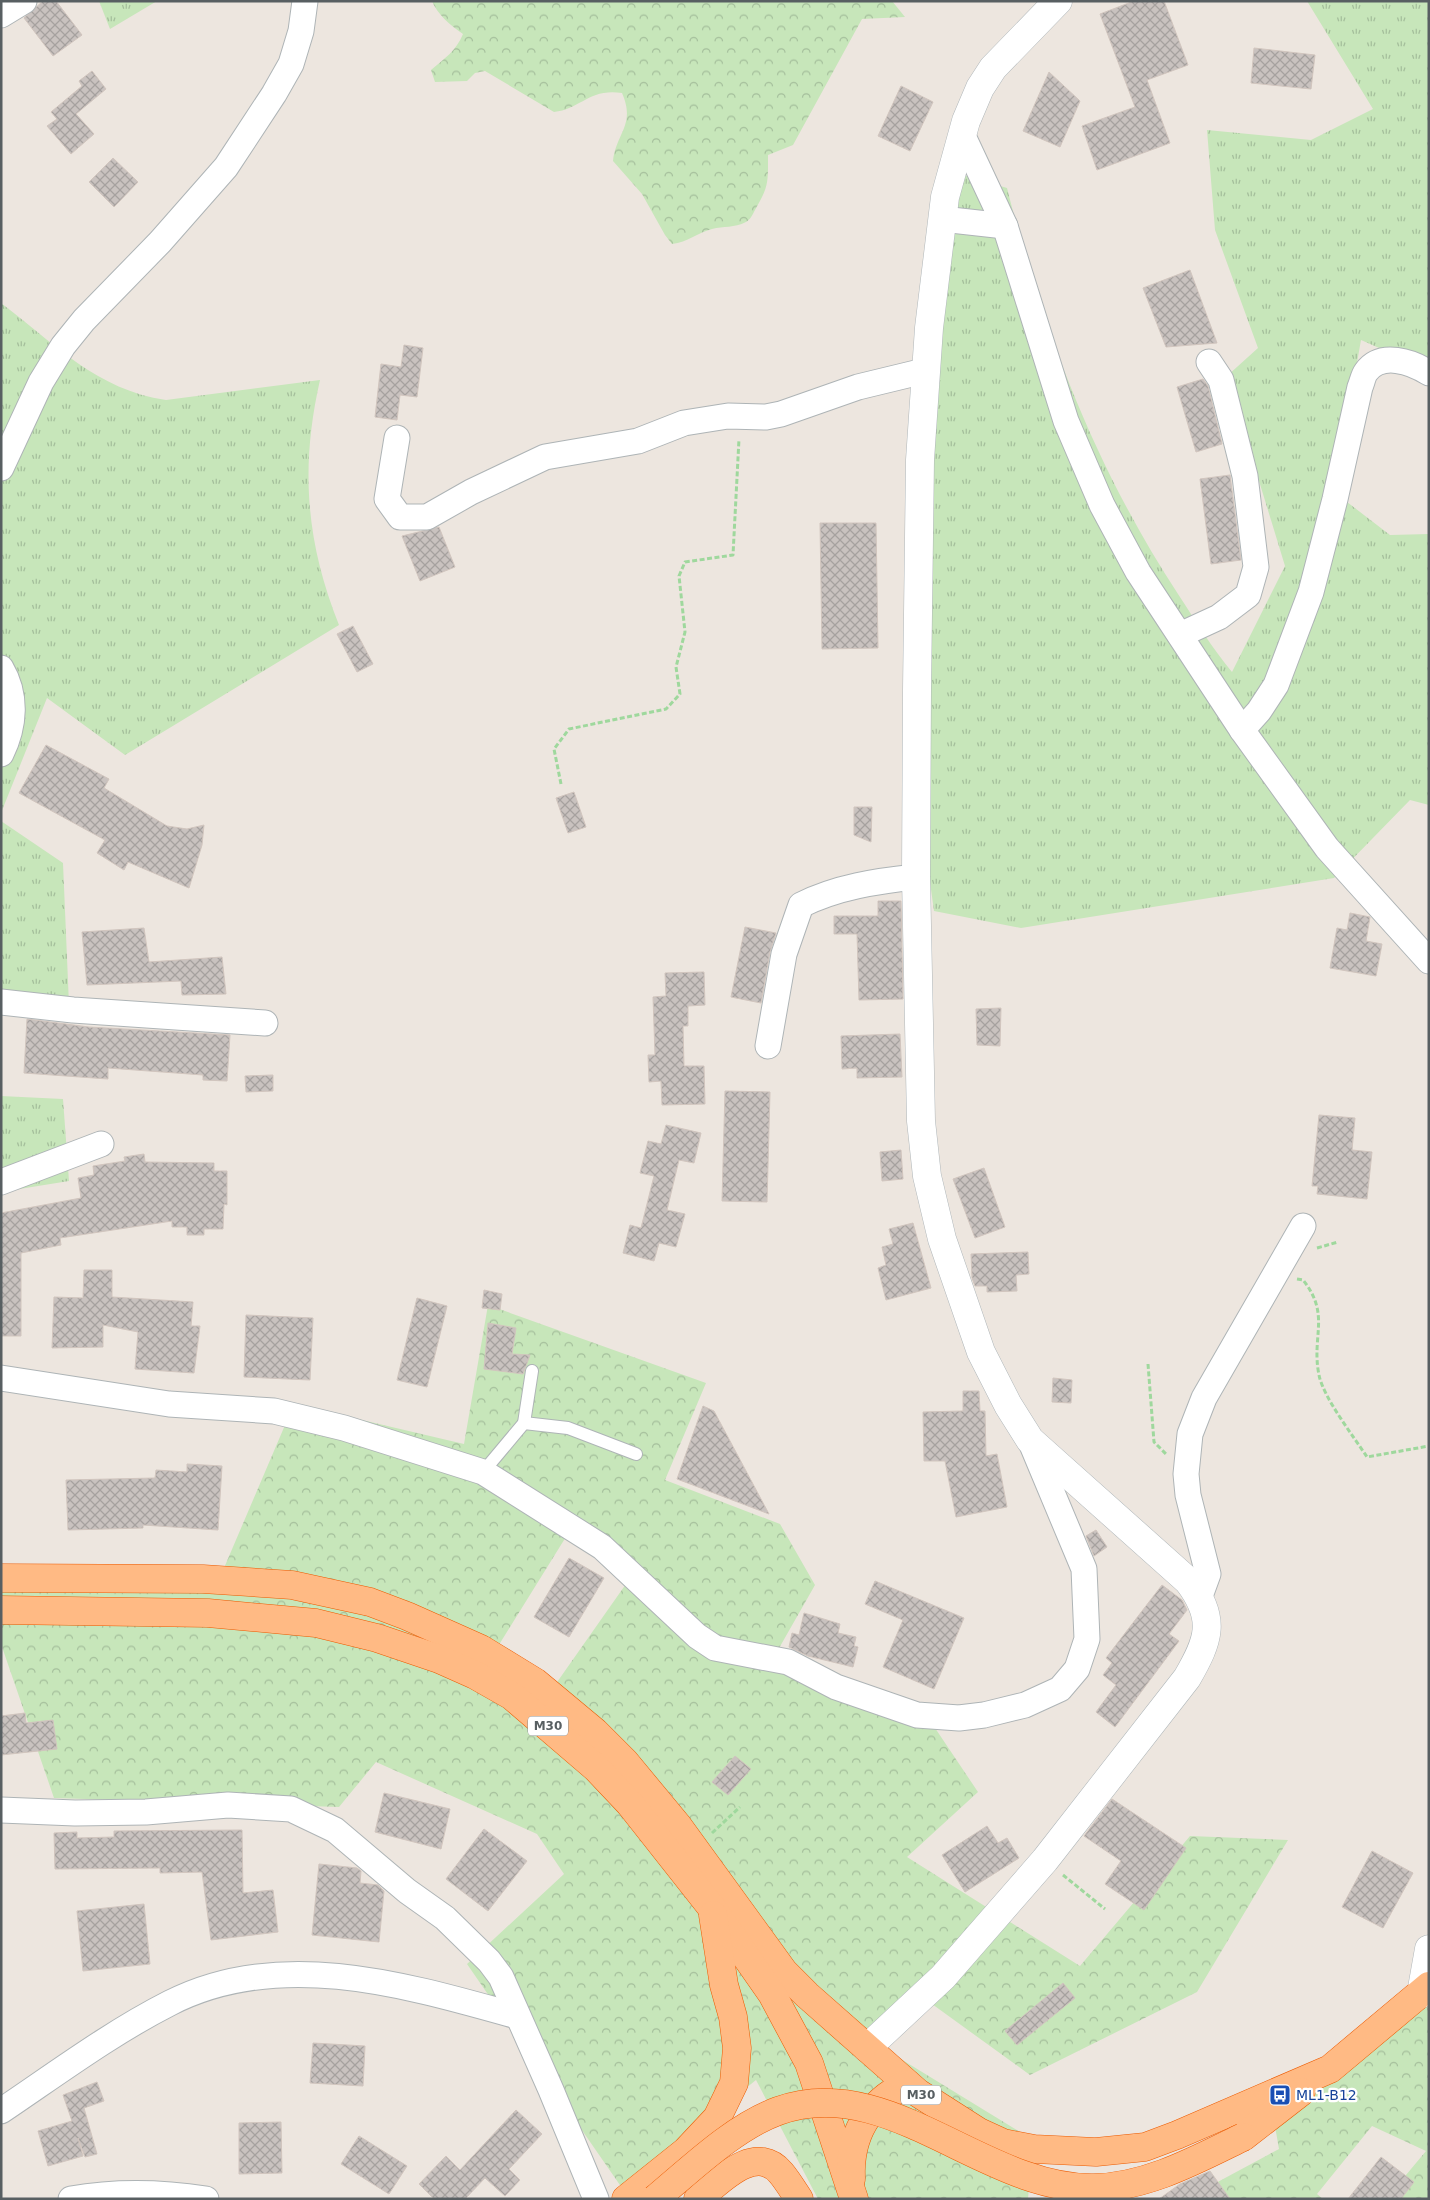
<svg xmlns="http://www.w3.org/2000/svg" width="1430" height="2200" font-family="'DejaVu Sans',sans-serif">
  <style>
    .grass { fill: url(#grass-tufts) }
    .forest { fill: url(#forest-crowns); fill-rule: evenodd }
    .building { fill: url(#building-cross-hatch); stroke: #d1c5be }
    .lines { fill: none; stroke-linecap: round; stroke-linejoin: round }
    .lane-casing { stroke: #aeb4b6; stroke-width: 14 }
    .street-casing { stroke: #aeb4b6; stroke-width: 27 }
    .secondary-casing { stroke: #afb6b9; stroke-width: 29 }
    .highway-casing { stroke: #ec5a00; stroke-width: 29 }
    .path { stroke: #9fd89d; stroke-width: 3; stroke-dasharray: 5 2.5; stroke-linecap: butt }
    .lane { stroke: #fff; stroke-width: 12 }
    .street { stroke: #fff; stroke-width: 25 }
    .secondary { stroke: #fff; stroke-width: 28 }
    .highway { stroke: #ffba84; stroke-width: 28 }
    .highway-bridge-casing { stroke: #ec5a00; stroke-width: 29; stroke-linecap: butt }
    .highway-bridge { stroke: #ffba84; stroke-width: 28 }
    .labels { text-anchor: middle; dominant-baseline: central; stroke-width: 4.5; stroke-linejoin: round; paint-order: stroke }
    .shield { fill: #fff; stroke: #8a8f91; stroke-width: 1 }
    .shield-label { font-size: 12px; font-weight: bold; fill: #585f62 }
    .transit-label { font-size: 14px; fill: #164399; stroke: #fff; text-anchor: start }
  </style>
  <defs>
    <pattern id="grass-tufts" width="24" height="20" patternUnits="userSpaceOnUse" patternTransform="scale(1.25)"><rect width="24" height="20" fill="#c7e6ba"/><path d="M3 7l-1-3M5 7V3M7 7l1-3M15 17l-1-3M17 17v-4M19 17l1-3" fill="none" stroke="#a4be9b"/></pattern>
    <pattern id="forest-crowns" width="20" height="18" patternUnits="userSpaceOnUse" patternTransform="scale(1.25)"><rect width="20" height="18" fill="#c7e6ba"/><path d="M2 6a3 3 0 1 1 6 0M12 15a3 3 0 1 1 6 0" fill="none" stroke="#a4be9b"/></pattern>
    <pattern id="building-cross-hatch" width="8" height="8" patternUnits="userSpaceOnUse" patternTransform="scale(1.25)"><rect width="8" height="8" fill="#c9c2bf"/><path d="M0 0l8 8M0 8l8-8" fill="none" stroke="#a6a19f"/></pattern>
  </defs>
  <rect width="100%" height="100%" fill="#ede6df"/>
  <!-- grass -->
  <g class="grass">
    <polygon points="99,1 157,1 110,29"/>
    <path d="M1307,1H1429V370L1361,340L1334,492L1390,535L1429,534V805L1410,800L1334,878L1021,928L934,911L916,781L931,348L946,170L1007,188C1043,332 1096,469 1178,594C1195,620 1212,648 1232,672L1285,566L1227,376L1258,348L1215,230L1207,130L1311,140L1373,109Z"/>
    <path d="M1,303C55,344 97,390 166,400L320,380C300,468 306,542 339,625L125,755L47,698L1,813Z"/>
    <polygon points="1,821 63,863 69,1005 1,992"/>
    <polygon points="1,1096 63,1099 69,1181 1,1192"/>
  </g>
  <!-- forest -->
  <g class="forest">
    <path d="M432,1H892L905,17L862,19L793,145L768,155C768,182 769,186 755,210C753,214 750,220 746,222C734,228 724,226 712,229C697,233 688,242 672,244L665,235L642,194L613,161C616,133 636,125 622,93C589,88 581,109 554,112L485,71L475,73L467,81L435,82L431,70C445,58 456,51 463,34C451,26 437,14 432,1Z"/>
    <path d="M488,1305L706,1383L665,1480L780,1524L815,1585L774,1657L929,1719L978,1792L907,1857L1080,1966L1190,1836L1288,1840L1197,1992L1030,2075L932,2004L878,2045L1033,2140L1028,2199H818L756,2080L622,2188L467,1964L564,1874L537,1834L376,1762L339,1807L54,1798L1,1644V1582L224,1568L294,1404L464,1444ZM569,1532L633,1574L548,1695L492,1656Z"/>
    <polygon points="1429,1957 1429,2199 1386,2199 1426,2151 1372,2126 1317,2194 1323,2199 1186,2199 1279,2149 1270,2098 1376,2028"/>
  </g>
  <!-- building -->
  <g class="building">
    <polygon points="43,1 56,1 82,35 53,56 24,18"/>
    <polygon points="1134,1 1164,1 1188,65 1147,80 1170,143 1097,170 1082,126 1135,107 1100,14"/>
    <polygon points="1254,48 1315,55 1311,89 1251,83"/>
    <polygon points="92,71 106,89 76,114 94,134 71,154 47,126 57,119 51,112 82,86 79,81"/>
    <polygon points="1049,72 1080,101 1060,147 1023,131"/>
    <polygon points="901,86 933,102 910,151 878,136"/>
    <polygon points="113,158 138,182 114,207 89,182"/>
    <polygon points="1190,270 1217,343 1166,347 1143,288"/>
    <polygon points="404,345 423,348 417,397 400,395 397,420 375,417 381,364 401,367"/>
    <polygon points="1203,379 1208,386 1222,444 1196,452 1177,387"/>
    <polygon points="1230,475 1241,560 1211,564 1200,479"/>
    <polygon points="820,523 876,523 878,648 822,649"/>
    <polygon points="439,527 455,567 420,581 402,536"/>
    <polygon points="353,626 373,664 357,672 337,634"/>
    <polygon points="46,745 109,779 104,788 167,826 187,829 204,825 202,845 189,888 128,862 124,870 97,853 105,840 19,793"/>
    <polygon points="574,792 586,827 568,833 556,798"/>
    <polygon points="854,807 872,807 871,842 854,835"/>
    <polygon points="878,901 901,901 903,999 859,1000 857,934 834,934 834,916 878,916"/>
    <polygon points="1350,913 1370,917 1366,941 1382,944 1376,976 1330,968 1337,928 1347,930"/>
    <polygon points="745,927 776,933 770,952 761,1003 731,997"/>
    <polygon points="144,928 149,962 222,957 226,994 182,995 181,981 87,985 82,932"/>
    <polygon points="704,972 705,1005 688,1006 688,1026 683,1026 684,1066 704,1066 705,1104 662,1105 661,1081 649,1082 648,1055 655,1055 653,997 666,996 665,973"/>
    <polygon points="1001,1008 1000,1046 977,1045 976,1009"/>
    <polygon points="27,1019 89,1027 230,1035 227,1081 203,1080 203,1075 108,1068 108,1079 24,1073"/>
    <polygon points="900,1034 902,1077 857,1078 857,1068 842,1069 841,1036"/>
    <polygon points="273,1075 273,1091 246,1092 245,1076"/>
    <polygon points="725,1091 770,1092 767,1202 722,1201"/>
    <polygon points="1319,1115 1355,1118 1352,1150 1372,1152 1367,1199 1317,1194 1318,1186 1312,1186"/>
    <polygon points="666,1125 701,1133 694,1163 679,1160 667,1210 685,1214 676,1247 659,1243 654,1261 623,1253 630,1225 641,1228 654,1176 640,1173 648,1141 661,1144"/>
    <polygon points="901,1150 903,1179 882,1181 880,1152"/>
    <polygon points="144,1154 145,1162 214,1163 214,1171 227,1171 227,1205 224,1204 223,1229 204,1229 204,1235 187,1235 187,1227 172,1227 172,1221 60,1238 61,1245 21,1253 21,1336 1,1336 1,1213 81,1198 78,1178 94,1175 93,1166 125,1161 124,1157"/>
    <polygon points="984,1168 1005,1227 975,1238 953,1179"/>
    <polygon points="913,1223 931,1288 886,1300 878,1268 886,1265 882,1247 893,1244 889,1229"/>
    <polygon points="1028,1252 1029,1274 1016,1275 1017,1291 987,1292 987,1286 975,1286 972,1278 971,1254"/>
    <polygon points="84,1270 112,1270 112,1297 193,1302 191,1326 200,1326 194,1373 135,1369 138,1332 103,1325 103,1347 52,1348 54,1297 83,1298"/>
    <polygon points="484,1290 502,1294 500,1310 482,1308"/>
    <polygon points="417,1298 447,1306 427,1387 397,1380"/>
    <polygon points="246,1315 313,1318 310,1380 244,1377"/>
    <polygon points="488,1323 516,1328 512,1354 530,1355 523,1374 484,1369"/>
    <polygon points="1053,1378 1072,1380 1071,1403 1052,1402"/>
    <polygon points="963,1391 979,1391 980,1411 985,1411 986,1456 997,1454 1007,1507 956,1517 945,1461 924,1461 923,1412 963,1411"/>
    <polygon points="703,1406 714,1411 769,1514 677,1479"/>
    <polygon points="187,1464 222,1466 218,1530 143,1525 143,1528 68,1530 66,1480 155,1478 156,1470 187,1472"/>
    <polygon points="1096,1530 1107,1547 1094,1556 1086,1536"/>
    <polygon points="569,1558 604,1578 569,1637 534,1617"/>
    <polygon points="875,1581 964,1618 934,1689 883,1667 903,1620 865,1604"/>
    <polygon points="1162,1585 1182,1600 1187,1610 1169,1634 1179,1641 1115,1727 1096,1712 1116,1685 1103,1675 1112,1663 1106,1658"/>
    <polygon points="804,1613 840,1624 838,1633 856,1637 854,1646 858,1647 853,1667 808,1656 789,1647 792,1633 799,1635"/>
    <polygon points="25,1713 26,1723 53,1720 57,1749 1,1755 1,1716"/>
    <polygon points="735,1756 751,1769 728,1795 712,1782"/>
    <polygon points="384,1793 450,1809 441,1849 375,1832"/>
    <polygon points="1112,1799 1186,1848 1144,1910 1105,1884 1121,1861 1084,1836"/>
    <polygon points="987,1826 998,1843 1007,1838 1019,1858 965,1892 942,1855"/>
    <polygon points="484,1829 527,1861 488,1911 446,1879"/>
    <polygon points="242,1830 243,1893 273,1890 278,1932 211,1940 202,1872 160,1873 160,1868 55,1869 54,1833 77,1832 77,1838 114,1837 114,1831"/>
    <polygon points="1372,1851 1413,1873 1383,1928 1342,1907"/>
    <polygon points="319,1864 357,1868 361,1871 360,1883 378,1885 384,1891 379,1942 312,1935"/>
    <polygon points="144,1904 150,1964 83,1971 77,1911"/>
    <polygon points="1063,1983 1075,1998 1017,2045 1005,2031"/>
    <polygon points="313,2043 365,2046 363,2086 310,2083"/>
    <polygon points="97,2082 104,2101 84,2108 97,2154 85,2157 78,2138 83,2156 48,2166 38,2131 72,2121 63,2095"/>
    <polygon points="516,2110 542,2134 509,2169 520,2180 505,2196 485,2178 465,2199 434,2199 419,2184 446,2156 460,2170"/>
    <polygon points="281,2122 282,2173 239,2174 239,2123"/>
    <polygon points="359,2136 407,2166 389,2194 341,2164"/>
    <polygon points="1381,2157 1414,2182 1401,2199 1348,2199"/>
    <polygon points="1210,2171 1230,2199 1159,2199 1180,2184"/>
  </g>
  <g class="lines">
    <!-- lane casing -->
    <g class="lane-casing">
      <g id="lane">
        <polyline points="524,1423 568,1428 636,1454"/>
        <polyline points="483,1472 524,1423 532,1371"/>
      </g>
    </g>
    <!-- street casing -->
    <g class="street-casing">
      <g id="street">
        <polyline points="1,15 24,1"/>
        <polyline points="962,134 1005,226 1066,421 1102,505 1138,572 1242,730 1327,848 1429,961"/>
        <polyline points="942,219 1005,226"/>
        <polyline points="397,438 387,499 400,517 427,517 471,492 545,457 638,441 684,423 728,416 766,417 781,414 858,387 924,371"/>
        <polyline points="1,468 41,382 63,346 84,320 160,242 226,167 274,94 291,64 301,31 305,1"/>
        <polyline points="1180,635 1219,617 1248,595 1256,567 1245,476 1221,380 1209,362"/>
        <path d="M1,668C17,695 15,726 1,754"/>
        <path d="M1242,730L1259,711L1276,685L1311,592L1335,499L1360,387C1362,383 1363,376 1366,372C1381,351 1412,362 1429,373"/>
        <polyline points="1,1002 73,1010 265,1023"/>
        <path d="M768,1046L784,954L801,905C837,887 877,881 916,877"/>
        <polyline points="1,1182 101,1144"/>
        <polyline points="1,1378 169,1404 274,1411 344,1428 483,1472 602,1547 697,1636 715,1648 788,1662 836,1687 917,1715 959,1718 984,1715 1025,1705 1060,1689 1077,1669 1087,1639 1084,1569 1030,1440"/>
        <polyline points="1200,1596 1208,1574 1188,1495 1186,1474 1190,1434 1204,1398 1303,1226"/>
        <polyline points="1,1810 75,1813 146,1812 228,1805 291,1809 335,1830 407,1891 445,1918 489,1961 501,1977 551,2090 596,2199"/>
        <path d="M1,2111C56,2074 111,2033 170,2003C279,1947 406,1985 517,2016"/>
        <path d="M71,2199C117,2191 160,2192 206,2199"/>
      </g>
    </g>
    <!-- secondary casing -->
    <g class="secondary-casing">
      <g id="secondary">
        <polyline points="1421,1994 1429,1949"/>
        <path d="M867,2048L943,1977L1045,1860L1187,1678C1209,1640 1217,1619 1188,1581L1030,1440L1008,1405L981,1352L942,1239L927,1176L921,1121L916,877L917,690L920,460L929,328L945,197L966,121L980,88L993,68L1058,1"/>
      </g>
    </g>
    <!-- highway casing -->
    <g class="highway-casing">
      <g id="highway">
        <polyline points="1,1578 203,1579 292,1585 370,1602 407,1616 481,1649 535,1682 595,1732 625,1762 678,1826 784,1972 807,1995 918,2093 979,2132 1003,2143 1034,2149 1096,2152 1145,2147 1177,2135 1330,2069 1429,1986"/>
        <polyline points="1,1610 208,1613 316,1623 377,1638 439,1659 475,1675 512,1696 596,1768 630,1804 712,1908 772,1994 809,2063 854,2199"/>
        <polyline points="1243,2137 1301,2092"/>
        <path d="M851,2179C849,2135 868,2103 907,2084"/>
        <polyline points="626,2199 686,2151 717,2118 734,2083 737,2048 733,2017 724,1985 713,1915"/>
        <path d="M698,2199C719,2182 755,2142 781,2173C787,2180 793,2190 799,2199"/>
      </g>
    </g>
    <!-- path -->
    <g class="path">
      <polyline points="561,784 554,749 569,729 666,709 680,694 676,667 685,632 679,576 685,562 733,555 739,439"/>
      <polyline points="1317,1248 1338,1242"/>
      <path d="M1297,1279L1303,1280C1331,1315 1311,1336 1319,1375C1323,1397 1354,1437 1367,1457L1429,1446"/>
      <polyline points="1148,1364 1154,1442 1166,1454"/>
      <polyline points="712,1833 740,1807"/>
      <polyline points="1063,1875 1105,1909"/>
    </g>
    <!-- lane -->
    <use href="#lane" class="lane"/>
    <!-- street -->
    <use href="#street" class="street"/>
    <!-- secondary -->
    <use href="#secondary" class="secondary"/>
    <!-- highway -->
    <use href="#highway" class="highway"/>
    <!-- highway-bridge casing -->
    <g class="highway-bridge-casing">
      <path id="highway-bridge" d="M655,2199C691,2169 734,2127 778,2111C888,2071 984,2190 1094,2188C1147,2187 1196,2160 1243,2137"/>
    </g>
    <!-- highway-bridge -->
    <use href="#highway-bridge" class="highway-bridge"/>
  </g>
  <!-- icons -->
  <defs>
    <g id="bus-square" transform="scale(1.125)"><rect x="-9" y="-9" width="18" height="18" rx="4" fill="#1a4fb4" stroke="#fff"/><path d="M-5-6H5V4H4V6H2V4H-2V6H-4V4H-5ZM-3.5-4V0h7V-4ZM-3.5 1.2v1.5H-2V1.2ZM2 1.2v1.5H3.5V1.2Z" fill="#fff"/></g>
  </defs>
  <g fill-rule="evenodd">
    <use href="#bus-square" x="1280" y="2095"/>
  </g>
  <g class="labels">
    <!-- shield labels -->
    <g class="shield">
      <rect x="528" y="1716.5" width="40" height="19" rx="4"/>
      <rect x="901" y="2085.5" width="40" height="19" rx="4"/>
    </g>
    <g class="shield-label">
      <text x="548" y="1726">M30</text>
      <text x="921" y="2095">M30</text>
    </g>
    <!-- transit labels -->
    <g class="transit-label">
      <text x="1296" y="2095">ML1-B12</text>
    </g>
  </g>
  <!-- border -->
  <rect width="1430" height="2200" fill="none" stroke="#585f62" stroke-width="5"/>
</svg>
